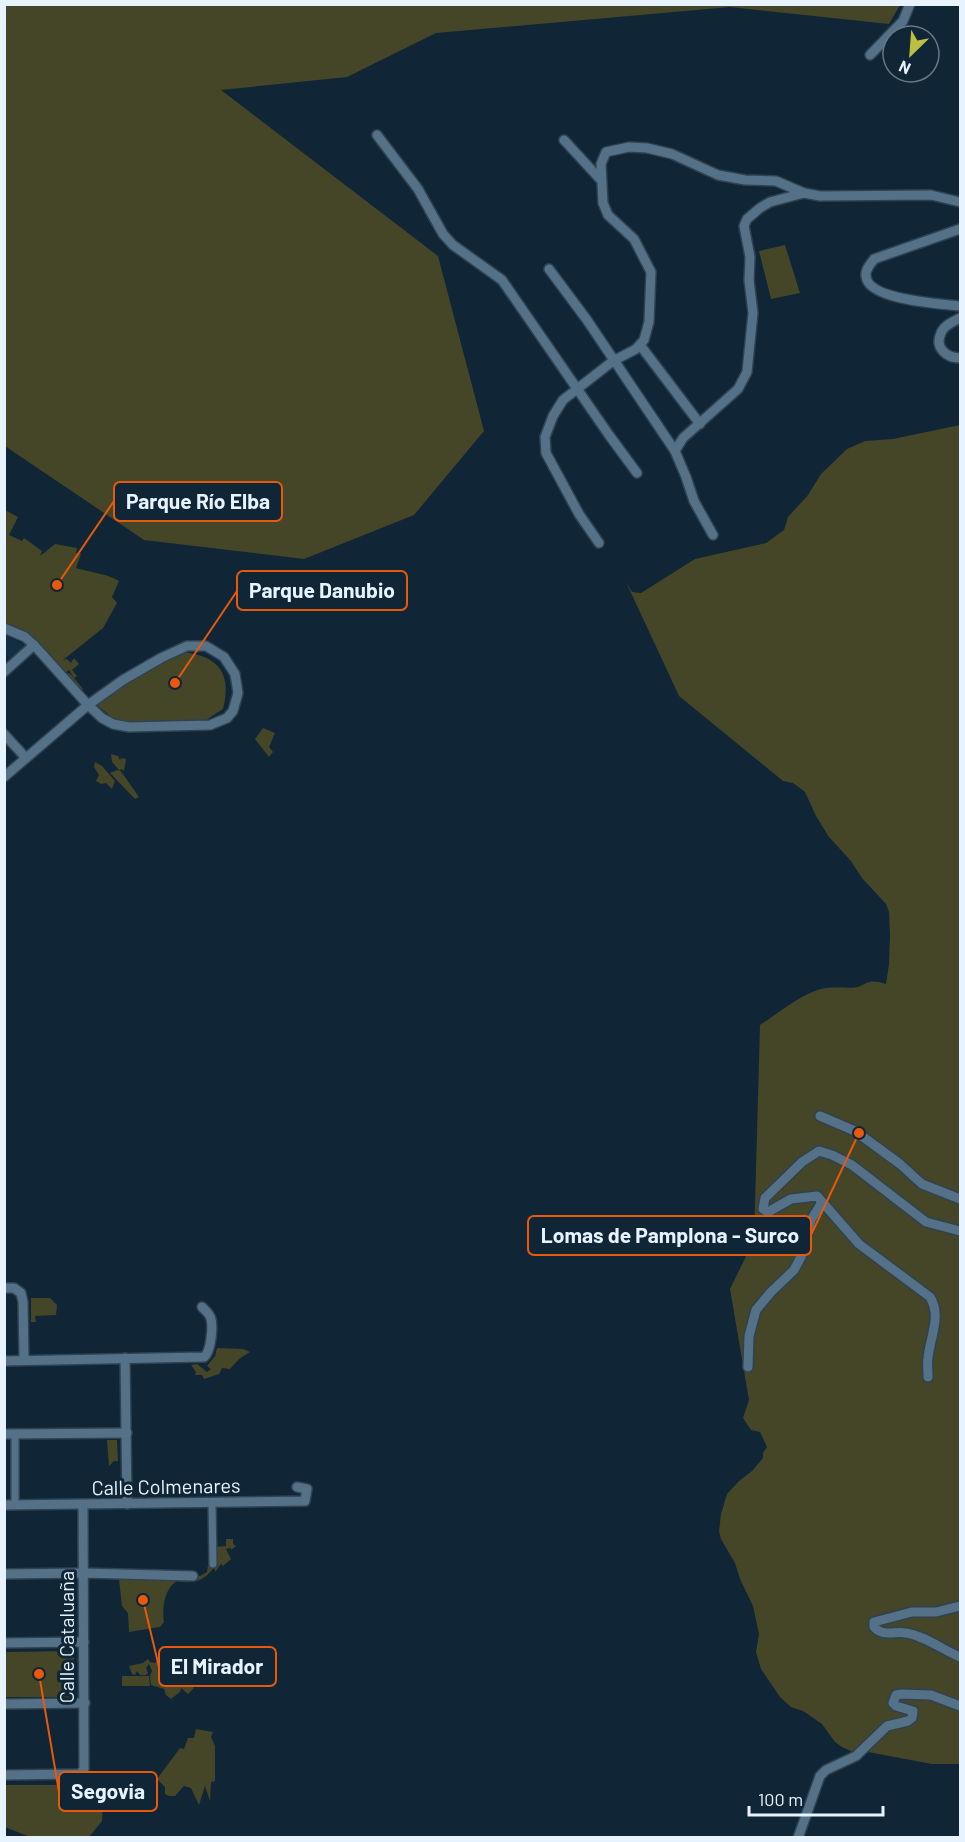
<svg xmlns="http://www.w3.org/2000/svg" width="965" height="1842" font-family="Barlow,sans-serif">
  <style>
    .built { fill: #132e43 }
    .green { fill: #454627 }
    .lines { fill: none; stroke-linecap: round; stroke-linejoin: round }
    .pedestrian-casing { stroke: #2e4251; stroke-width: 10 }
    .minor-casing { stroke: #2e4251; stroke-width: 12 }
    .pedestrian { stroke: #557188; stroke-width: 7 }
    .minor { stroke: #557188; stroke-width: 9 }
    .labels { text-anchor: middle; dominant-baseline: central; stroke-width: 6; stroke-linejoin: round; paint-order: stroke }
    .street-label { font-size: 20px; fill: #e7f4ff; stroke: #102535 }
    .leader { fill: none; stroke: #e8590c; stroke-width: 2 }
    .callout-dot { fill: #e8590c; stroke: #102535; stroke-width: 2 }
    .callout { fill: #102535; stroke: #e8590c; stroke-width: 2 }
    .callout-label { font-size: 21px; text-anchor: middle; font-weight: bold; fill: #e7f4ff }
  </style>
  <rect width="100%" height="100%" fill="#102535"/>
  <!-- built -->
  <polygon class="built" points="4,635 23,644 25,648 12,661 5,653"/>
  <!-- green -->
  <g class="green">
    <polygon points="4,5 5,4 900,5 889,24 730,7 436,33 347,77 221,90 438,256 484,431 414,515 304,559 144,540 5,446"/>
    <polygon points="785,245 800,293 771,299 759,251"/>
    <path d="M960,425V1764H932L868,1752L855,1753L842,1747L835,1742L822,1724L803,1711L791,1707L780,1697L761,1669L756,1652L759,1634L753,1606L740,1579L735,1563L721,1539L719,1531L721,1514L727,1494L739,1481L752,1471L763,1458V1453L767,1447L760,1432L751,1430L743,1418L749,1400L730,1289L754,1240L760,1025C777,1014 801,994 821,989C831,986 852,989 858,987C869,982 870,979 886,984L889,964L890,935L889,912L886,904L862,878L851,861L829,837L816,816L805,792L793,783L783,781L679,696L626,582L632,592L641,593L695,559L766,543L784,530L788,517L808,495L821,474L847,449L865,441L893,439Z"/>
    <path d="M5,510L18,517L9,535L22,541L24,538L42,551L40,556L55,544L77,548L76,553L81,554L76,568C90,572 107,574 119,581L112,597L117,603L103,628L63,660L67,659L71,663L74,658L79,664L72,670L77,676L74,678L83,689L81,691L66,675L69,673L74,678L69,670L65,673C49,654 32,633 5,624Z"/>
    <path d="M181,652C219,655 232,674 223,709L203,722H133L116,721L97,705L114,689Z"/>
    <polygon points="263,728 275,733 269,747 273,752 269,757 255,739"/>
    <polygon points="111,754 118,756 120,760 121,758 126,759 124,771 121,769 120,770 139,797 135,799 110,773 117,770 120,771 112,762"/>
    <polygon points="95,762 102,766 115,781 112,789 106,783 101,784 96,781 99,775 94,767"/>
    <polygon points="31,1298 50,1298 57,1305 56,1315 35,1316 36,1322 31,1322"/>
    <polygon points="217,1348 243,1349 250,1352 239,1359 230,1369 222,1368 219,1374 204,1379 202,1375 195,1375 196,1372 191,1365 197,1364 207,1372 211,1369 207,1366 215,1356"/>
    <polygon points="107,1440 117,1440 118,1461 114,1461 109,1466"/>
    <polygon points="226,1539 233,1539 233,1544 236,1546 231,1550 231,1548 226,1549 231,1559 223,1566 221,1564 215,1572 214,1547 226,1546"/>
    <path d="M212,1564V1570C202,1582 191,1584 177,1581C164,1589 162,1608 164,1622L160,1627L129,1632L128,1613L122,1606L119,1579L176,1580L175,1577L200,1576L207,1572L208,1565Z"/>
    <polygon points="74,1651 74,1697 5,1697 5,1652"/>
    <polygon points="160,1652 169,1655 167,1660 174,1658 178,1661 183,1659 186,1666 183,1671 188,1674 185,1679 180,1680 168,1675 163,1677 168,1679 168,1683 172,1683 172,1686 179,1681 181,1683 185,1681 188,1684 190,1682 194,1688 188,1694 181,1688 180,1692 171,1699 166,1695 164,1689 151,1685 150,1676 152,1671 149,1664 146,1668 148,1673 146,1675 140,1675 137,1671 135,1675 132,1674 129,1666 143,1663 148,1659 150,1662 155,1663 160,1657"/>
    <polygon points="122,1676 149,1676 150,1686 122,1686"/>
    <polygon points="196,1729 213,1732 211,1737 215,1746 215,1781 211,1782 210,1801 205,1786 199,1805 191,1788 184,1786 175,1796 169,1796 165,1794 165,1787 157,1779 180,1748 184,1749 188,1738 194,1738"/>
    <polygon points="5,1785 91,1785 103,1801 102,1821 89,1837 30,1837 5,1827"/>
  </g>
  <g class="lines">
    <!-- pedestrian casing -->
    <g class="pedestrian-casing">
      <g id="pedestrian">
        <polyline points="15,1434 15,1505"/>
        <polyline points="212,1503 213,1564"/>
      </g>
    </g>
    <!-- minor casing -->
    <g class="minor-casing">
      <g id="minor">
        <polyline points="870,55 903,21 910,4"/>
        <polyline points="377,135 418,189 443,234 453,245 502,280 609,435 637,473"/>
        <polyline points="564,140 600,179"/>
        <path d="M960,229L874,259C871,264 865,269 866,276C867,300 942,304 960,306"/>
        <polyline points="549,269 587,320 675,451"/>
        <path d="M960,318C953,322 944,325 941,333C934,348 947,358 960,358"/>
        <polyline points="640,345 700,424"/>
        <polyline points="713,535 694,501 686,477 675,451 683,438 738,389 747,372 753,313 749,280 750,257 744,226 747,219 760,208 770,202 804,193"/>
        <polyline points="599,543 579,514 546,453 545,437 553,416 563,400 613,361 636,349 644,340 649,322 651,272 634,239 608,215 603,203 601,164 606,152 629,147 647,148 672,154 718,175 745,180 776,181 804,193 820,196 931,195 960,202"/>
        <polyline points="4,628 25,637 34,645 88,705 102,718 113,724 129,727 210,725 227,718 233,711 238,693 235,674 224,657 206,646 187,646 161,658 123,680 88,705 4,777"/>
        <polyline points="4,672 34,645"/>
        <polyline points="4,734 26,758"/>
        <polyline points="820,1116 855,1131 900,1164 922,1184 960,1199"/>
        <polyline points="4,1288 14,1288 21,1293 23,1302 24,1360"/>
        <polyline points="125,1358 127,1504"/>
        <path d="M4,1361L204,1357C211,1352 213,1327 211,1319C210,1314 205,1310 202,1307"/>
        <polyline points="748,1367 749,1336 756,1310 771,1292 794,1270 801,1257 811,1220 822,1202"/>
        <path d="M928,1377C928,1371 927,1364 928,1358C930,1337 942,1316 930,1297L859,1244L817,1196L791,1199L768,1212L763,1209L765,1198L802,1162L819,1151L832,1155L852,1165L926,1222L960,1231"/>
        <polyline points="4,1434 127,1433"/>
        <polyline points="4,1505 305,1501 307,1489 297,1487"/>
        <polyline points="4,1574 84,1573 193,1576"/>
        <path d="M960,1606L936,1612H912L874,1622V1627C883,1637 895,1631 906,1633C925,1636 943,1650 960,1657"/>
        <polyline points="4,1643 84,1642"/>
        <polyline points="4,1704 85,1703"/>
        <polyline points="4,1775 80,1774 84,1769 83,1505"/>
        <polyline points="798,1838 820,1776 826,1770 856,1756 887,1726 908,1721 912,1718 913,1711 896,1706 893,1703 896,1695 902,1694 931,1695 960,1706"/>
      </g>
    </g>
    <!-- pedestrian -->
    <use href="#pedestrian" class="pedestrian"/>
    <!-- minor -->
    <use href="#minor" class="minor"/>
  </g>
  <g class="labels">
    <!-- street labels -->
    <g class="street-label">
      <text transform="translate(166 1486) rotate(-1)">Calle Colmenares</text>
      <text transform="translate(66 1637) rotate(-90)">Calle Cataluaña</text>
    </g>
  </g>
  <!-- callouts -->
  <path class="leader" d="M57 585L114 501M175 683L237 591M859 1133L811 1235M143 1600L159 1667M39 1674L59 1792"/>
  <g class="callout-dot">
    <circle cx="57" cy="585" r="6"/>
    <circle cx="175" cy="683" r="6"/>
    <circle cx="859" cy="1133" r="6"/>
    <circle cx="143" cy="1600" r="6"/>
    <circle cx="39" cy="1674" r="6"/>
  </g>
  <g class="callout">
    <rect x="114" y="482" width="168" height="39" rx="6"/>
    <rect x="237" y="571" width="170" height="39" rx="6"/>
    <rect x="528" y="1216" width="283" height="39" rx="6"/>
    <rect x="159" y="1647" width="117" height="39" rx="6"/>
    <rect x="59" y="1772" width="98" height="39" rx="6"/>
  </g>
  <g class="callout-label">
    <text x="198" y="509">Parque Río Elba</text>
    <text x="322" y="598">Parque Danubio</text>
    <text x="670" y="1243">Lomas de Pamplona - Surco</text>
    <text x="217" y="1674">El Mirador</text>
    <text x="108" y="1799">Segovia</text>
  </g>
  <!-- border -->
  <rect width="965" height="1842" fill="none" stroke="#e7f4ff" stroke-width="12"/>
  <!-- north arrow -->
  <g transform="translate(911 54) rotate(205)"><circle r="28" fill="#102535" stroke="#667886" stroke-width="1.5"/>
  <path d="M0-4.5L10 22L0 15L-10 22Z" fill="#bebf42"/>
  <text y="-9" font-size="16" font-weight="bold" text-anchor="middle" fill="#e7f4ff">N</text>
  </g>
  <!-- scale -->
  <path d="M749 1806v9h134v-9" fill="none" stroke="#e7f4ff" stroke-width="3"/>
  <text x="758" y="1806" font-size="18" fill="#e7f4ff" stroke="#102535" stroke-width="4.5" paint-order="stroke">100 m</text>
</svg>
